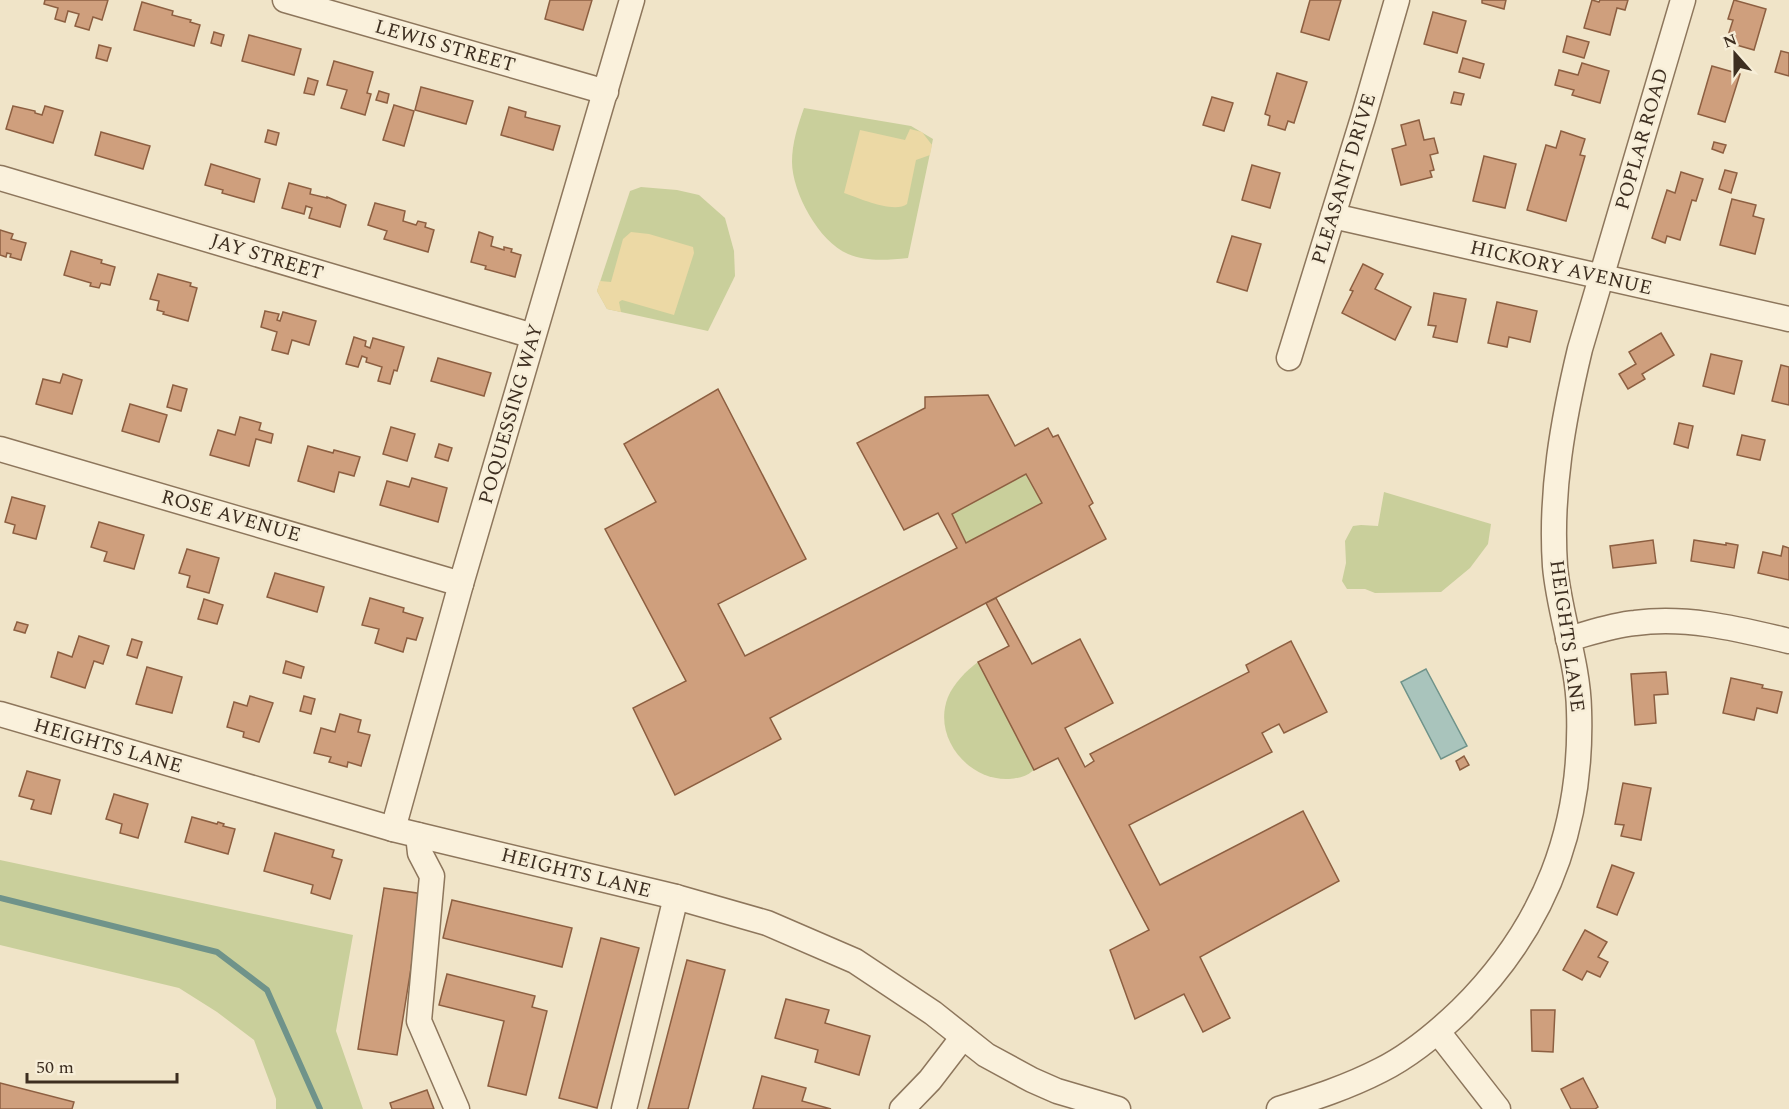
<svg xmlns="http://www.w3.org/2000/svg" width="1789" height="1109" font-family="Spectral,serif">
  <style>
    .green { fill: #c9cf9b }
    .sand { fill: #ecd9a5 }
    .water { fill: #a9c4bc; stroke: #6f938a; stroke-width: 1.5 }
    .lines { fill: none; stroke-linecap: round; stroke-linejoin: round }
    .stream { stroke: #6f938a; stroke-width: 6 }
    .building { fill: #cf9f7d; stroke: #8d5f41; stroke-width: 1.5; fill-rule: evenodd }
    .minor-casing { stroke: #8d765c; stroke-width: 27 }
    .minor { stroke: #faf1dc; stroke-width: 24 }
    .labels { text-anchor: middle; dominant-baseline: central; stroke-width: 5; stroke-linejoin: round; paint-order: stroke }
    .street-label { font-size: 20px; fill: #3d2e20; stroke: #f7eed8 }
  </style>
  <rect width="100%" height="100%" fill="#f0e4c8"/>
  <!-- green -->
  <g class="green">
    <path d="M804,108L911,126L933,139L908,258C887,260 867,262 848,254C819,242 792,192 792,162C792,143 798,125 804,108Z"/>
    <polygon points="641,187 677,190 699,195 725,218 734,251 735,276 708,331 607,309 597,291 630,191"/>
    <polygon points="1026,474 1042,503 966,543 952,514"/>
    <polygon points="1384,492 1491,524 1488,544 1470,568 1441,592 1375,593 1365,589 1347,589 1342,581 1346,563 1345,541 1353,526 1361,525 1378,526"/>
    <path d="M978,662L1034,770C1025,777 1020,778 1009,779C968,781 932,737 948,697C954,683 966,671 978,662Z"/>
    <polygon points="0,860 353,935 336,1031 363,1109 276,1109 276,1099 254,1040 217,1012 179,988 0,945"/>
  </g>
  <!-- sand -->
  <g class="sand">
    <path d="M910,129L922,132L932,145L930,155L916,160L907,204C894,214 859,198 844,193L860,130L905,140Z"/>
    <polygon points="631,232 649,234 693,247 694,253 674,315 622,300 619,302 621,312 607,309 597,291 600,281 611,282 623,239"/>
  </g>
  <!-- water -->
  <polygon class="water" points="1426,669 1467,746 1441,759 1401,682"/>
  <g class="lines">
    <!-- stream -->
    <polyline class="stream" points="0,898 217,952 267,990 320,1109"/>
  </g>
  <!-- building -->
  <g class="building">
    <polygon points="45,0 108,0 102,20 93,17 89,30 75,26 79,14 68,11 65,22 55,19 58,8 44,4"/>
    <polygon points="550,0 592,0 583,30 545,19"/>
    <polygon points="1310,0 1341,0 1329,40 1301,32"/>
    <polygon points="1482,0 1506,0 1504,9 1482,3"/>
    <polygon points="1592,0 1599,2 1600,0 1628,0 1625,10 1617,8 1610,35 1584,28"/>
    <polygon points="1734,0 1766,9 1754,50 1726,42 1733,20 1728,19"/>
    <polygon points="142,2 173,11 172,15 191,20 190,22 200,25 194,46 134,30"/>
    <polygon points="1433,12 1466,21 1457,53 1424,44"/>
    <polygon points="214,32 224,35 221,46 211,43"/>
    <polygon points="249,35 301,49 294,75 242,61"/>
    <polygon points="1567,36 1589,42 1584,58 1563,52"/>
    <polygon points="99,45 111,48 107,61 96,58"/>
    <polygon points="1781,51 1789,53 1789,76 1775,72"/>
    <polygon points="1463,58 1484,64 1480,78 1459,72"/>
    <polygon points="334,61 373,72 367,93 371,94 365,115 341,108 347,90 327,85"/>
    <polygon points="1582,63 1609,71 1600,103 1572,95 1574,90 1555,85 1559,70 1578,75"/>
    <polygon points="1712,66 1740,74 1725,122 1698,114"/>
    <polygon points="1277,73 1307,82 1294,123 1288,121 1285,130 1268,125 1270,116 1265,114"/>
    <polygon points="308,78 318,81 314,95 304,93"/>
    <polygon points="421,87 473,101 466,124 415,110"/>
    <polygon points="379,91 389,94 387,103 376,100"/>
    <polygon points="1454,92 1464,94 1461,105 1451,103"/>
    <polygon points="1212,97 1233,103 1224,131 1203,125"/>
    <polygon points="394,105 414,111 404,146 383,140"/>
    <polygon points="13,106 35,111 35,113 42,115 45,106 63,111 53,143 6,129"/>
    <polygon points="509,107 526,112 525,117 560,126 553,150 501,135"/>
    <polygon points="1419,120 1424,140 1434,138 1438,153 1430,155 1434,170 1430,171 1432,177 1401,185 1392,149 1406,145 1401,125"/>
    <polygon points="268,130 279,133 276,145 265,142"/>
    <polygon points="1561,131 1585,139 1580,155 1585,156 1566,221 1527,210 1546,145 1556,148"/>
    <polygon points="101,132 150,146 143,169 95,155"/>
    <polygon points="1714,142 1726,145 1723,153 1712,149"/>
    <polygon points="1484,156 1516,164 1505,208 1473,201"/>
    <polygon points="211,164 260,179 254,202 222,193 223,190 205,185"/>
    <polygon points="1252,165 1280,173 1270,208 1242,200"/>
    <polygon points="1725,170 1737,173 1731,193 1719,189"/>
    <polygon points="1681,172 1703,179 1696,201 1692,200 1680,240 1667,236 1665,243 1652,238 1667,190 1675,193"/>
    <polygon points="289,183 311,189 310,194 327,198 327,197 346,205 340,227 309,218 312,208 306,206 304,214 282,208"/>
    <polygon points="1732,199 1756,205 1753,216 1764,219 1755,254 1720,245"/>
    <polygon points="375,203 405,211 403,221 416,225 418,221 426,223 425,227 434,230 428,252 384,239 387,231 368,225"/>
    <polygon points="0,230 13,234 11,239 26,243 21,260 10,257 11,254 7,253 6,257 0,255"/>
    <polygon points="479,232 493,237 491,246 504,250 504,247 512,249 511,252 521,255 515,277 485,269 486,266 471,262"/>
    <polygon points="1232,236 1261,244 1247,291 1217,282"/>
    <polygon points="71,251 102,260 101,263 115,267 110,285 101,283 99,288 90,286 91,283 64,275"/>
    <polygon points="1363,264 1383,274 1375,289 1411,307 1395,340 1342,313 1353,291 1350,290"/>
    <polygon points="158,274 191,283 190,286 197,288 188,321 163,314 164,312 157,310 159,301 150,299"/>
    <polygon points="1434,293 1466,299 1457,342 1433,337 1436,326 1428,325"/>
    <polygon points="1497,302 1537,311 1530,342 1509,337 1507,347 1488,343"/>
    <polygon points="265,311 279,314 277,320 280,321 283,312 316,321 309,345 292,340 288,354 272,350 277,332 261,327"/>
    <polygon points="1661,333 1674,355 1642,374 1645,379 1628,389 1619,374 1636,364 1629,352"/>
    <polygon points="354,337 366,341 365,346 370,348 373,338 404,347 397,371 394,370 390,384 378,381 382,367 366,362 367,358 362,356 358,367 346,364"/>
    <polygon points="1711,354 1742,361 1734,394 1703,386"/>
    <polygon points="438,358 491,373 484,396 431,381"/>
    <polygon points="1781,365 1789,367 1789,405 1772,401"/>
    <polygon points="63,374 82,380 72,414 36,404 43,379 60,383"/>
    <polygon points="173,385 187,389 181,411 167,407"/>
    <path d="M718,389L806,559L718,604L745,656L957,548L938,513L904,530L857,443L925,408V397L988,395L1015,446L1048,428L1053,437L1058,435L1093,503L1089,506L1106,539L770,718L781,739L675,795L633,708L686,681L605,529L656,502L624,444ZM1026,474L1042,503L966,543L952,514Z"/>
    <polygon points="130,404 167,415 159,442 122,431"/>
    <polygon points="240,417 261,423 259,430 273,434 271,443 256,439 249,466 210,455 218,430 235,435"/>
    <polygon points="1679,423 1693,426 1688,448 1674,444"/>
    <polygon points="391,427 415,434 407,461 383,454"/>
    <polygon points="1742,435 1765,440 1760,460 1737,455"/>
    <polygon points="439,444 452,448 448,461 435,457"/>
    <polygon points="308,446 333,453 334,450 360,457 354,476 339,472 334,492 298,481"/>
    <polygon points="412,478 447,488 438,522 380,505 387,481 409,487"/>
    <polygon points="12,497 45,506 36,539 13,533 15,525 5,522"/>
    <polygon points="99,522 144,535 134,569 104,561 107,552 91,547"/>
    <polygon points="1653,540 1656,563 1613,568 1610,546"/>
    <polygon points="1694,540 1726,545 1726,543 1738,545 1734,568 1691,561"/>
    <polygon points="1783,546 1789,548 1789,580 1758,573 1763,552 1781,556"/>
    <polygon points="187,549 219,558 209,593 187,587 190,576 179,573"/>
    <polygon points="275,573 324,587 317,612 267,597"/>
    <polygon points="370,598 404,608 403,612 423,618 416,640 407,638 403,652 375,643 379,629 362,625"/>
    <polygon points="996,598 1032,664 1080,639 1113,703 1065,728 1085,767 1094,761 1090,754 1249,672 1246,665 1291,641 1327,712 1284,733 1279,724 1262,733 1272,752 1129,825 1160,885 1303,811 1339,881 1200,957 1230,1018 1203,1032 1184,994 1135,1019 1110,950 1149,930 1058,758 1034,770 978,662 1009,646 986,603"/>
    <polygon points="204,599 223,605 217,624 198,619"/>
    <polygon points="17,622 28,625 25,633 14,630"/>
    <polygon points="79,636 109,646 103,664 94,661 85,688 51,677 58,652 72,657"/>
    <polygon points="132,639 142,642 137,658 127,655"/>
    <polygon points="286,661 304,667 301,678 283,673"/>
    <polygon points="147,667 182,677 172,713 136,704"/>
    <polygon points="1666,672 1668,694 1654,695 1656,723 1635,725 1631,674"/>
    <polygon points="1731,678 1763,685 1762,688 1782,692 1777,713 1757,708 1754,720 1723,713"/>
    <polygon points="250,696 273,703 259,742 243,737 244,732 227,727 234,702 247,706"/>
    <polygon points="304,696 315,699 311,714 300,711"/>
    <polygon points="340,714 361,720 358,732 370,735 361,766 348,762 347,767 329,762 331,757 314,753 321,728 335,732"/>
    <polygon points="1464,756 1469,765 1460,770 1456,761"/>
    <polygon points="27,771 60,780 51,814 31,809 34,800 19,796"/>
    <polygon points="1623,783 1651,788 1641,840 1621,836 1624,825 1615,824"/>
    <polygon points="114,794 148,804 138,838 120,833 122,824 106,819"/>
    <polygon points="192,817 217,824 218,822 224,824 223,826 235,829 228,854 185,842"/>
    <polygon points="275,833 334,850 332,857 342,860 330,899 311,893 313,885 264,871"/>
    <polygon points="1612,865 1634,873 1617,915 1597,907"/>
    <polygon points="384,888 423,894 397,1055 358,1049"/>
    <polygon points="452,900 572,928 562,967 443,938"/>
    <polygon points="1585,930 1607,942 1598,957 1608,962 1600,977 1587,971 1582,980 1563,970"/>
    <polygon points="601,938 639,948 597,1108 559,1098"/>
    <polygon points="687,960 725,970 688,1109 648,1109"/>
    <polygon points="447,974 535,996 532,1007 547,1011 526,1095 488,1086 504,1021 439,1005"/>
    <polygon points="786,999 829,1010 825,1023 870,1036 859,1075 815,1062 818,1050 775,1038"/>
    <polygon points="1531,1010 1555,1010 1553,1052 1532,1051"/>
    <polygon points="762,1076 806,1088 802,1101 831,1109 753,1109"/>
    <polygon points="1583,1078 1598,1107 1595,1109 1571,1109 1561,1089"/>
    <polygon points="0,1083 74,1102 72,1109 0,1109"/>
    <polygon points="427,1090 434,1109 392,1109 390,1103"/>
  </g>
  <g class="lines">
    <!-- minor casing -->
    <g class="minor-casing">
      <g id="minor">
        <polyline points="285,0 606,92"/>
        <polyline points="0,178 533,336"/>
        <polyline points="1333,216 1789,319"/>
        <polyline points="1289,358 1363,118 1397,0"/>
        <polyline points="0,449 461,584"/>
        <path d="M1568,639C1590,633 1612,625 1635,623C1688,616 1738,629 1789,641"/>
        <polyline points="0,714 393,829 676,897 767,923 855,961 933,1013 986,1055 1032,1080 1057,1091 1118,1109"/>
        <polyline points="393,829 461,584 632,0"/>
        <polyline points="418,835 420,853 432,876 419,1021 457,1109"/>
        <polyline points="1438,1032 1498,1109"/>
        <polyline points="624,1109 676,897"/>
        <polyline points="902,1109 930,1080 963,1037"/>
        <path d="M1279,1109C1314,1098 1348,1087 1381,1070C1411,1055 1437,1033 1461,1010C1545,927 1583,828 1579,710C1578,661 1559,614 1555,566C1550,492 1563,420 1580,349L1683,0"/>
      </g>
    </g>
    <!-- minor -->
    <use href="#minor" class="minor"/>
  </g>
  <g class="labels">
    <!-- street labels -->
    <g class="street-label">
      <text transform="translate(445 46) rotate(16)">LEWIS STREET</text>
      <text transform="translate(1642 139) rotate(-74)">POPLAR ROAD</text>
      <text transform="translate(1344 179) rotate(-73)">PLEASANT DRIVE</text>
      <text transform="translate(267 257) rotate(17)">JAY STREET</text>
      <text transform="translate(1561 268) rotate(13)">HICKORY AVENUE</text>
      <text transform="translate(511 414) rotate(-74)">POQUESSING WAY</text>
      <text transform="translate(231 516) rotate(16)">ROSE AVENUE</text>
      <text transform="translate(1567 636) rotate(82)">HEIGHTS LANE</text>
      <text transform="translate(108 746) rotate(16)">HEIGHTS LANE</text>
      <text transform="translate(576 873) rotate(14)">HEIGHTS LANE</text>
    </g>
  </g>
  <!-- north arrow -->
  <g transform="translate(1735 54) rotate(339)" stroke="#f7eed8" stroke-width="4.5" paint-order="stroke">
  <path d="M0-4.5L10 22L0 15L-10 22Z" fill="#3d2e20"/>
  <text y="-9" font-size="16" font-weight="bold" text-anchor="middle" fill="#3d2e20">N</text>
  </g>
  <!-- scale -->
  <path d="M27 1073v9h150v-9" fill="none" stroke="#3d2e20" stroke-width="3"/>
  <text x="36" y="1073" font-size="18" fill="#3d2e20" stroke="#f7eed8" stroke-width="4.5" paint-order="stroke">50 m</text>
</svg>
